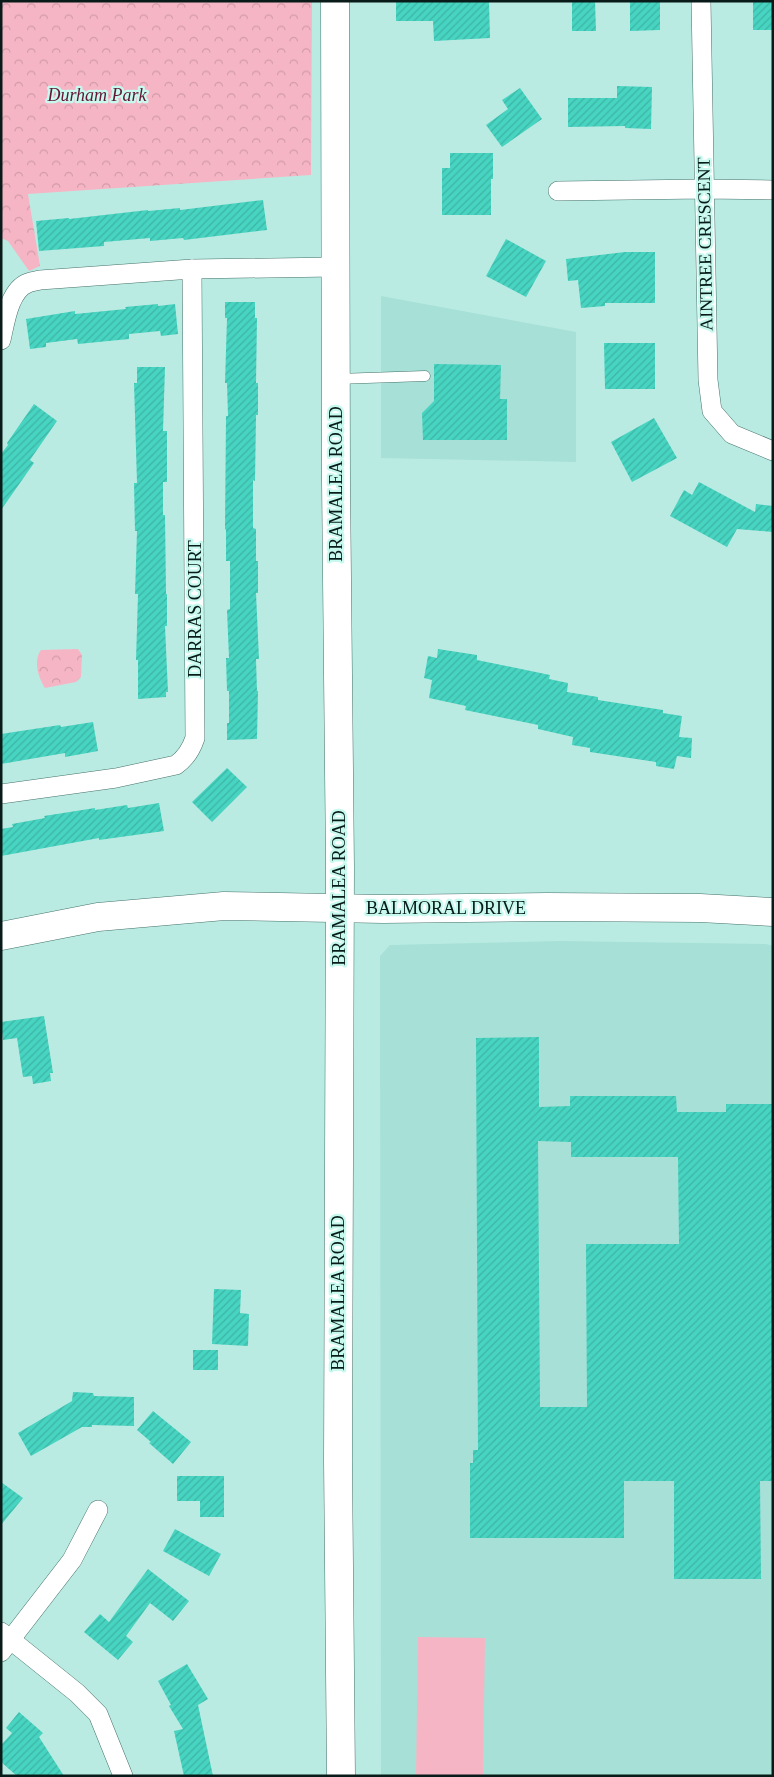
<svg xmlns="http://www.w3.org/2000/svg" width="774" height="1777" font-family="'Times New Roman',serif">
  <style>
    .built { fill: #a6e0d6 }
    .forest { fill: url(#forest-crowns) }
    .pitch { fill: #f6b5c5 }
    .building { fill: url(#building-hatch); fill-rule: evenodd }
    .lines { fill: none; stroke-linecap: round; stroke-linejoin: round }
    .lane-casing { stroke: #44726a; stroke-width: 11 }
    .street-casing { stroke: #44726a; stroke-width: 20 }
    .secondary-casing { stroke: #44726a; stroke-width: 29 }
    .lane { stroke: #fff; stroke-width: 10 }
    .street { stroke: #fff; stroke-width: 19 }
    .secondary { stroke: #fff; stroke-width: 28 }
    .labels { text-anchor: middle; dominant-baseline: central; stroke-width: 4.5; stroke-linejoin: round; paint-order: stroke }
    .park-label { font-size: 18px; font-style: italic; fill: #611632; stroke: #c7f9ef }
    .street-label { font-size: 18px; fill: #081b18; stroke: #c7f9ef }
  </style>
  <defs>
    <pattern id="forest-crowns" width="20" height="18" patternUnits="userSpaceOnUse" patternTransform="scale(1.25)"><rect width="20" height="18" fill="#f6b5c5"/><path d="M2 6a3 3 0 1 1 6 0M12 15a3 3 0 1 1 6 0" fill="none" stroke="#d19ba8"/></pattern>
    <pattern id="building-hatch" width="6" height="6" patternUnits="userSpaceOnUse" patternTransform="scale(1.25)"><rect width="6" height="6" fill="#47d4c1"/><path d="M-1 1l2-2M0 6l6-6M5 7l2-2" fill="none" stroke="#3db5a5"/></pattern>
  </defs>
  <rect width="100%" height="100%" fill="#baebe2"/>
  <!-- built -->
  <g class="built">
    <polygon points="381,296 576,332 576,462 381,458"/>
    <polygon points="560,941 766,944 773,946 773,1776 381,1776 380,956 390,945"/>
  </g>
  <!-- forest -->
  <g class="forest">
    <polygon points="1,1 312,1 311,175 28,194 40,266 29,271 8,241 1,238"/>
    <path d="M78,649L82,655L81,677L76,682L45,688C38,677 33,661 41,650Z"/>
  </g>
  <!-- pitch -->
  <polygon class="pitch" points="418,1637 485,1638 483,1776 416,1776"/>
  <!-- building -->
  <g class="building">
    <polygon points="396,1 489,1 490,38 434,41 433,21 396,21"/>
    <polygon points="572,1 595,1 596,31 572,31"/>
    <polygon points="630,1 660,1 660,30 630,31"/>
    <rect x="753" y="1" width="20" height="29"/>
    <polygon points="617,86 652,87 651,129 625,128 625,126 568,127 568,98 617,98"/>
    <polygon points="520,88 542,119 502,147 486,125 508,109 502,100"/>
    <polygon points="450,153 493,153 493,179 491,179 491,215 442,215 442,168 450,168"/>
    <polygon points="263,200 267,230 184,240 183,238 150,241 150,238 104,242 104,246 39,251 36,221 69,218 69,219 148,210 148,211 180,208 180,210"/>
    <polygon points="506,239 546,261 526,297 486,276"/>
    <polygon points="625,252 655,252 655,303 605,303 605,306 581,308 578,280 568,281 566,259"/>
    <polygon points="225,302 255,302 255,318 257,318 256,383 258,383 258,415 256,415 255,481 253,480 253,528 256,529 256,561 258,561 258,593 256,593 259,659 256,659 257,691 258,691 257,739 227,740 227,723 229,723 229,691 227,691 226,658 229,658 227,610 230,609 230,561 226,561 226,530 225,529 226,416 228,416 227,383 225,383 227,318 225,318"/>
    <polygon points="158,304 158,306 175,304 178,334 161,336 160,331 129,334 129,339 78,344 77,339 46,343 46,347 30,349 26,319 75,311 75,314 126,309 125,307"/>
    <polygon points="604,343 655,343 655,389 605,389"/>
    <polygon points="434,364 501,365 500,399 507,399 507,440 423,440 422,413 434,401"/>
    <polygon points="137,367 165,367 163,431 167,431 167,482 163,482 163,515 165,515 166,594 167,594 167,626 165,626 168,692 166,692 166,697 138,699 138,660 136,660 138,594 135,594 137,531 135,531 134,483 137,483 134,383 137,383"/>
    <polygon points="34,404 57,421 30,460 34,463 1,510 1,454 8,445 7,443"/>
    <polygon points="654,418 677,458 632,482 611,442"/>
    <polygon points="699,482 755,512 756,504 773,506 773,532 737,529 727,547 670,516 684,490 692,495"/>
    <polygon points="438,649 477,655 477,660 550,675 549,679 568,683 567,692 598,697 598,700 663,710 663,713 682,716 679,737 692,738 691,758 677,756 674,769 656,766 656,762 590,752 590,748 572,745 573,737 538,729 538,725 465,710 466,706 429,698 432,680 424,678 428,656 437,658"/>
    <polygon points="93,722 98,751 65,757 65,753 1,764 1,734 60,725 61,727"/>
    <polygon points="227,768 247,787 212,822 192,802"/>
    <polygon points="159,803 164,831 99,840 99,838 1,856 1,829 13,827 12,824 45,818 44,816 95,808 95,810 127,805 128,808"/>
    <polygon points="44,1016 53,1073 50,1073 51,1081 33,1084 32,1076 23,1077 17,1038 3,1040 1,1022"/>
    <path d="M539,1037V1107L570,1106V1096H676L677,1112H726V1104H773V1481H760L761,1579H674V1481H624V1538H470V1463H473V1450H478L476,1038ZM538,1141L571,1142V1157H678L679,1244H586L587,1407H540Z"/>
    <polygon points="214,1289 241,1290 240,1313 249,1314 248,1346 212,1344"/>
    <rect x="193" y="1350" width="25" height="20"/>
    <polygon points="73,1392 93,1393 94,1396 134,1397 134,1426 92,1425 92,1427 82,1427 31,1456 18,1433 72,1401"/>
    <polygon points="153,1411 191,1442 173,1464 149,1443 151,1442 137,1430"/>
    <polygon points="177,1476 224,1476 224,1517 200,1517 200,1501 177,1501"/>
    <polygon points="1,1482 23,1498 1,1525"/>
    <polygon points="175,1529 221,1554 209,1576 163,1551"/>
    <polygon points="148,1569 189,1601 173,1621 150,1603 126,1636 133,1642 118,1660 84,1632 100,1614 109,1622"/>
    <polygon points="187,1664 208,1699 198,1705 213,1776 184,1776 174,1731 183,1729 169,1706 171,1705 158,1681"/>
    <polygon points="19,1712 43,1733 39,1737 64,1776 17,1776 1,1762 1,1745 12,1733 6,1728"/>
  </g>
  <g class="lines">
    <!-- lane casing -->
    <g class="lane-casing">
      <polyline id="lane" points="337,379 425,376"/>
    </g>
    <!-- street casing -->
    <g class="street-casing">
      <g id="street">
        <polyline points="701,1 708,380 712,411 732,434 773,451"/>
        <polyline points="558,191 703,189 773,190"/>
        <path d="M1,340C5,323 9,290 28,283C32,281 36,281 40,280L192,269L335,267"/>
        <path d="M1,794L116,778L176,765C186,758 191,750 195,738L192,269"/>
        <polyline points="1,1632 77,1693 98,1714 123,1776"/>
        <polyline points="1,1652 72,1560 98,1510"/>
      </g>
    </g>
    <!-- secondary casing -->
    <g class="secondary-casing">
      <g id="secondary">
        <polyline points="335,1 336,482 340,867 338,1461 341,1776"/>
        <polyline points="1,936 98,917 224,906 383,909 547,907 700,908 773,912"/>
      </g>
    </g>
    <!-- lane -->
    <use href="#lane" class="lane"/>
    <!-- street -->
    <use href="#street" class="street"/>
    <!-- secondary -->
    <use href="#secondary" class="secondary"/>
  </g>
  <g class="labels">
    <!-- park labels -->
    <g class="park-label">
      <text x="97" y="95">Durham Park</text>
    </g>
    <!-- street labels -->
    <g class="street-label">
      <text transform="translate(705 244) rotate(-91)">AINTREE CRESCENT</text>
      <text transform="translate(336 484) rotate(-90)">BRAMALEA ROAD</text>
      <text transform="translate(195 609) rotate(-90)">DARRAS COURT</text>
      <text transform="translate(339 888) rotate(-90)">BRAMALEA ROAD</text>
      <text x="446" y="908">BALMORAL DRIVE</text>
      <text transform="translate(338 1293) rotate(-90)">BRAMALEA ROAD</text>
    </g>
  </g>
  <!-- border -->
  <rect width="774" height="1777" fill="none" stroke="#081b18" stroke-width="5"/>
</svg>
